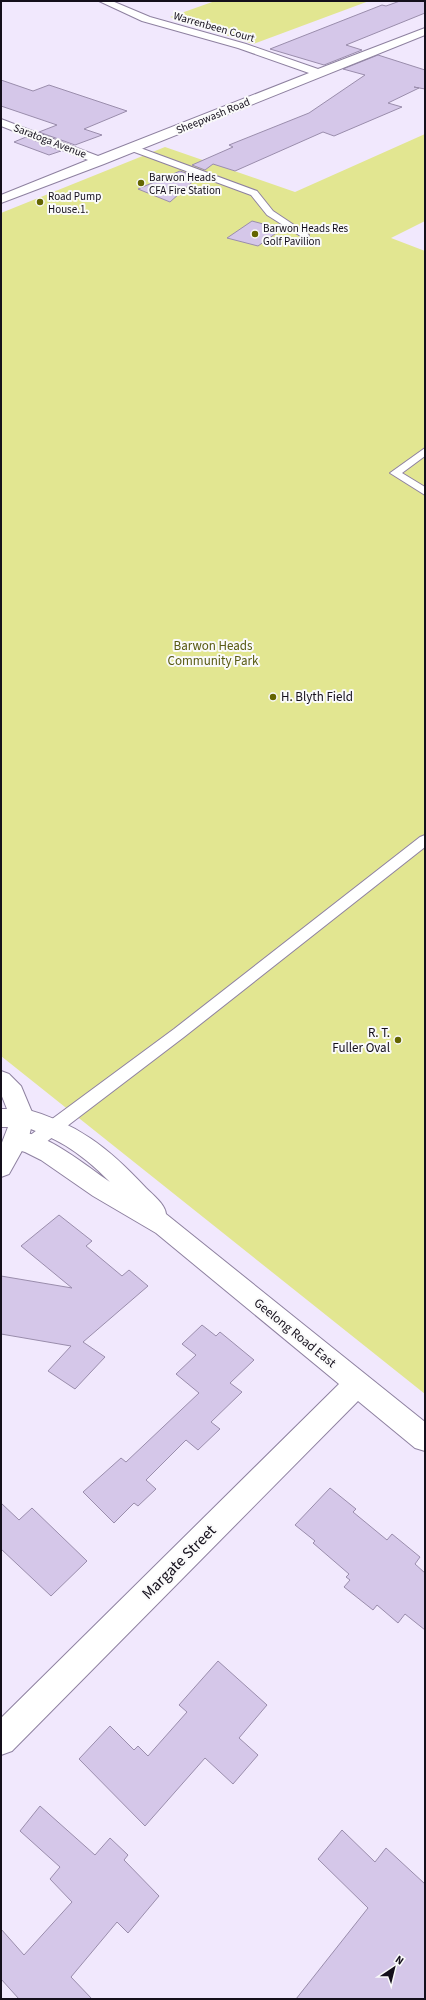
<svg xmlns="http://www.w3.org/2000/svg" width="426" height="2000" font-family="'Source Sans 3',sans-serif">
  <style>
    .green { fill: #e2e691 }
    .building { fill: #d5c7e9; stroke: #9a8dac }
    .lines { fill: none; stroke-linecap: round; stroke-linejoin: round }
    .service-casing { stroke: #8e81a0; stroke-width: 2 }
    .minor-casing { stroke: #8e81a0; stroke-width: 2 }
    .tertiary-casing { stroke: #8e81a0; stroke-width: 2 }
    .service { fill: #fff; fill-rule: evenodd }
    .minor { fill: #fff; fill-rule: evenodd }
    .tertiary { fill: #fff; fill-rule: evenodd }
    .poi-dot { fill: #636500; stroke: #fafafa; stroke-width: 1.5 }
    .labels { text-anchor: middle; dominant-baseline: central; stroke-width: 4; stroke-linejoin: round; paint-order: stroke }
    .far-street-label { font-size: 11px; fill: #140f1b; stroke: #fafafa }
    .far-poi-label { font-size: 11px; fill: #140f1b; stroke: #fafafa; text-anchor: start }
    .park-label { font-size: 13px; fill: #585a12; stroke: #fafafa }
    .poi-label { font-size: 13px; fill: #140f1b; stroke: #fafafa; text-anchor: start }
    .street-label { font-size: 13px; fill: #140f1b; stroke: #fafafa }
    .near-street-label { font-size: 16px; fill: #140f1b; stroke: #fafafa }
  </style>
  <rect width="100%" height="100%" fill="#f1e8fd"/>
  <!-- green -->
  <g class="green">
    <polygon points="215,1 369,1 253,44 170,17"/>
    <polygon points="425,134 425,221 391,238 425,251 425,1394 1,1056 1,213 165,147 295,192"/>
  </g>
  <!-- building -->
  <g class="building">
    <polygon points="400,1 425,1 425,13 346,45 362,50 324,65 270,49 382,5 386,6"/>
    <polygon points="378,55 425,70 425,89 414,87 419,88 388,103 402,107 334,136 323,132 235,171 213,164 205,170 192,165 233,147 229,145 309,113 365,75 343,69"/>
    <polygon points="1,80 33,91 49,85 127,111 84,129 102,135 75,145 39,132 57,125 1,106"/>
    <polygon points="26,137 61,151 49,155 14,142"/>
    <polygon points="180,171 198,177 170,202 138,189"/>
    <polygon points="252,221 282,229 258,246 227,238"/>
    <polygon points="59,1215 92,1241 86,1246 122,1276 129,1270 148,1286 83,1342 105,1357 75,1389 48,1371 71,1346 1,1334 1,1276 72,1288 21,1246"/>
    <polygon points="202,1325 216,1336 220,1332 254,1360 230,1383 242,1392 211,1422 220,1429 198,1450 186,1440 146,1480 156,1489 138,1506 134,1503 114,1523 83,1492 121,1458 126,1462 199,1393 176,1374 196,1355 182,1344"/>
    <polygon points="330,1488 356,1509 353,1512 387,1540 392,1534 420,1557 415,1564 425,1573 425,1630 405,1614 398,1623 377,1605 373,1610 344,1587 350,1580 346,1577 349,1574 313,1543 315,1541 295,1525"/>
    <polygon points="1,1503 19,1520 32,1508 87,1561 51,1596 1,1549"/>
    <polygon points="218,1661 267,1705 239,1738 258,1755 233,1784 205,1758 145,1826 79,1759 110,1726 134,1750 138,1746 148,1756 187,1712 179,1705"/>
    <polygon points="40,1806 95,1855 110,1838 128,1855 124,1860 159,1896 128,1933 117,1922 71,1977 92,1999 19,1999 1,1979 1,1929 24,1955 72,1902 50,1879 60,1867 20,1831"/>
    <polygon points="342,1830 375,1862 386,1848 425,1884 425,1999 296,1999 368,1908 318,1859"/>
  </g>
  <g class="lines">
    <!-- service casing -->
    <g class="service-casing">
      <g id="service">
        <polygon points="129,146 135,146 257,191 273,211 309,235 308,237 302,237 267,215 251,195 129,150"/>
        <polygon points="425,448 425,456 402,473 425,487 425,495 390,473"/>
        <polygon points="425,835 425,847 184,1037 37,1149 31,1150 25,1149 23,1144 25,1139 174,1029 420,837"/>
      </g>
    </g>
    <!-- minor casing -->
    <g class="minor-casing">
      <g id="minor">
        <polygon points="99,1 112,1 150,17 246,44 318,69 425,28 425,35 104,164 1,203 1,195 88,160 1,126 1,119 98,156 309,73 238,48 142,21"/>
        <path d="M22,1108C77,1123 108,1147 146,1188C153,1195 165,1204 166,1214L425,1422V1451L415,1448L358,1401L12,1751L1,1755V1718L339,1384L156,1233L93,1196L41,1160L25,1152L8,1147L4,1140L8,1133C37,1124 86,1166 110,1182C78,1150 56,1137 14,1123L10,1117L14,1111Z"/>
      </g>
    </g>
    <!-- tertiary casing -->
    <g class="tertiary-casing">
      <polygon id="tertiary" points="1,1071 9,1074 21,1086 34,1117 28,1140 9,1174 1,1177 1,1145 8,1127 1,1127 1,1109 7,1109 1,1094"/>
    </g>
    <!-- service -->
    <use href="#service" class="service"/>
    <!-- minor -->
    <use href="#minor" class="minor"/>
    <!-- tertiary -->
    <use href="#tertiary" class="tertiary"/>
  </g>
  <!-- markers -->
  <g class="poi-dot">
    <circle cx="141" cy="183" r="4"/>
    <circle cx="40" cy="202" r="4"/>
    <circle cx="255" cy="234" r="4"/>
    <circle cx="273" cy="697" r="4"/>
    <circle cx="398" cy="1040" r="4"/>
  </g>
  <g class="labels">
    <!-- far-street labels -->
    <g class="far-street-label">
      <text transform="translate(214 27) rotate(16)">Warrenbeen Court</text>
      <text transform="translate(213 116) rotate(-22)">Sheepwash Road</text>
      <text transform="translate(50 141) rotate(21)">Saratoga Avenue</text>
    </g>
    <!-- far-poi labels -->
    <g class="far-poi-label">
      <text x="149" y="177">Barwon Heads<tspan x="149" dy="13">CFA Fire Station</tspan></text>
      <text x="48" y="196">Road Pump<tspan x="48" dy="13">House.1.</tspan></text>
      <text x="263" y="228">Barwon Heads Res<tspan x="263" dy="13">Golf Pavilion</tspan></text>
    </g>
    <!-- park labels -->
    <g class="park-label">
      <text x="213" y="646">Barwon Heads<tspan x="213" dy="15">Community Park</tspan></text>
    </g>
    <!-- poi labels -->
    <g class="poi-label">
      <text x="281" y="697">H. Blyth Field</text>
      <text x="390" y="1033" text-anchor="end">R. T.<tspan x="390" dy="15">Fuller Oval</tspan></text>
    </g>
    <!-- street labels -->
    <g class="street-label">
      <text transform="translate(295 1333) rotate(39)">Geelong Road East</text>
    </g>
    <!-- near-street labels -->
    <g class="near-street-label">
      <text transform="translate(179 1562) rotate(-45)">Margate Street</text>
    </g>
  </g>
  <!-- border -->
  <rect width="426" height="2000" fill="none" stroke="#140f1b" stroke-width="4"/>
  <!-- north arrow -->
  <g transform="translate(394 1968) rotate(35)" stroke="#fafafa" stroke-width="3" paint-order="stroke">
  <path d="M0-3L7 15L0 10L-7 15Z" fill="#140f1b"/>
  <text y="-6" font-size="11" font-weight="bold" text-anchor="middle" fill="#140f1b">N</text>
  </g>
</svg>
